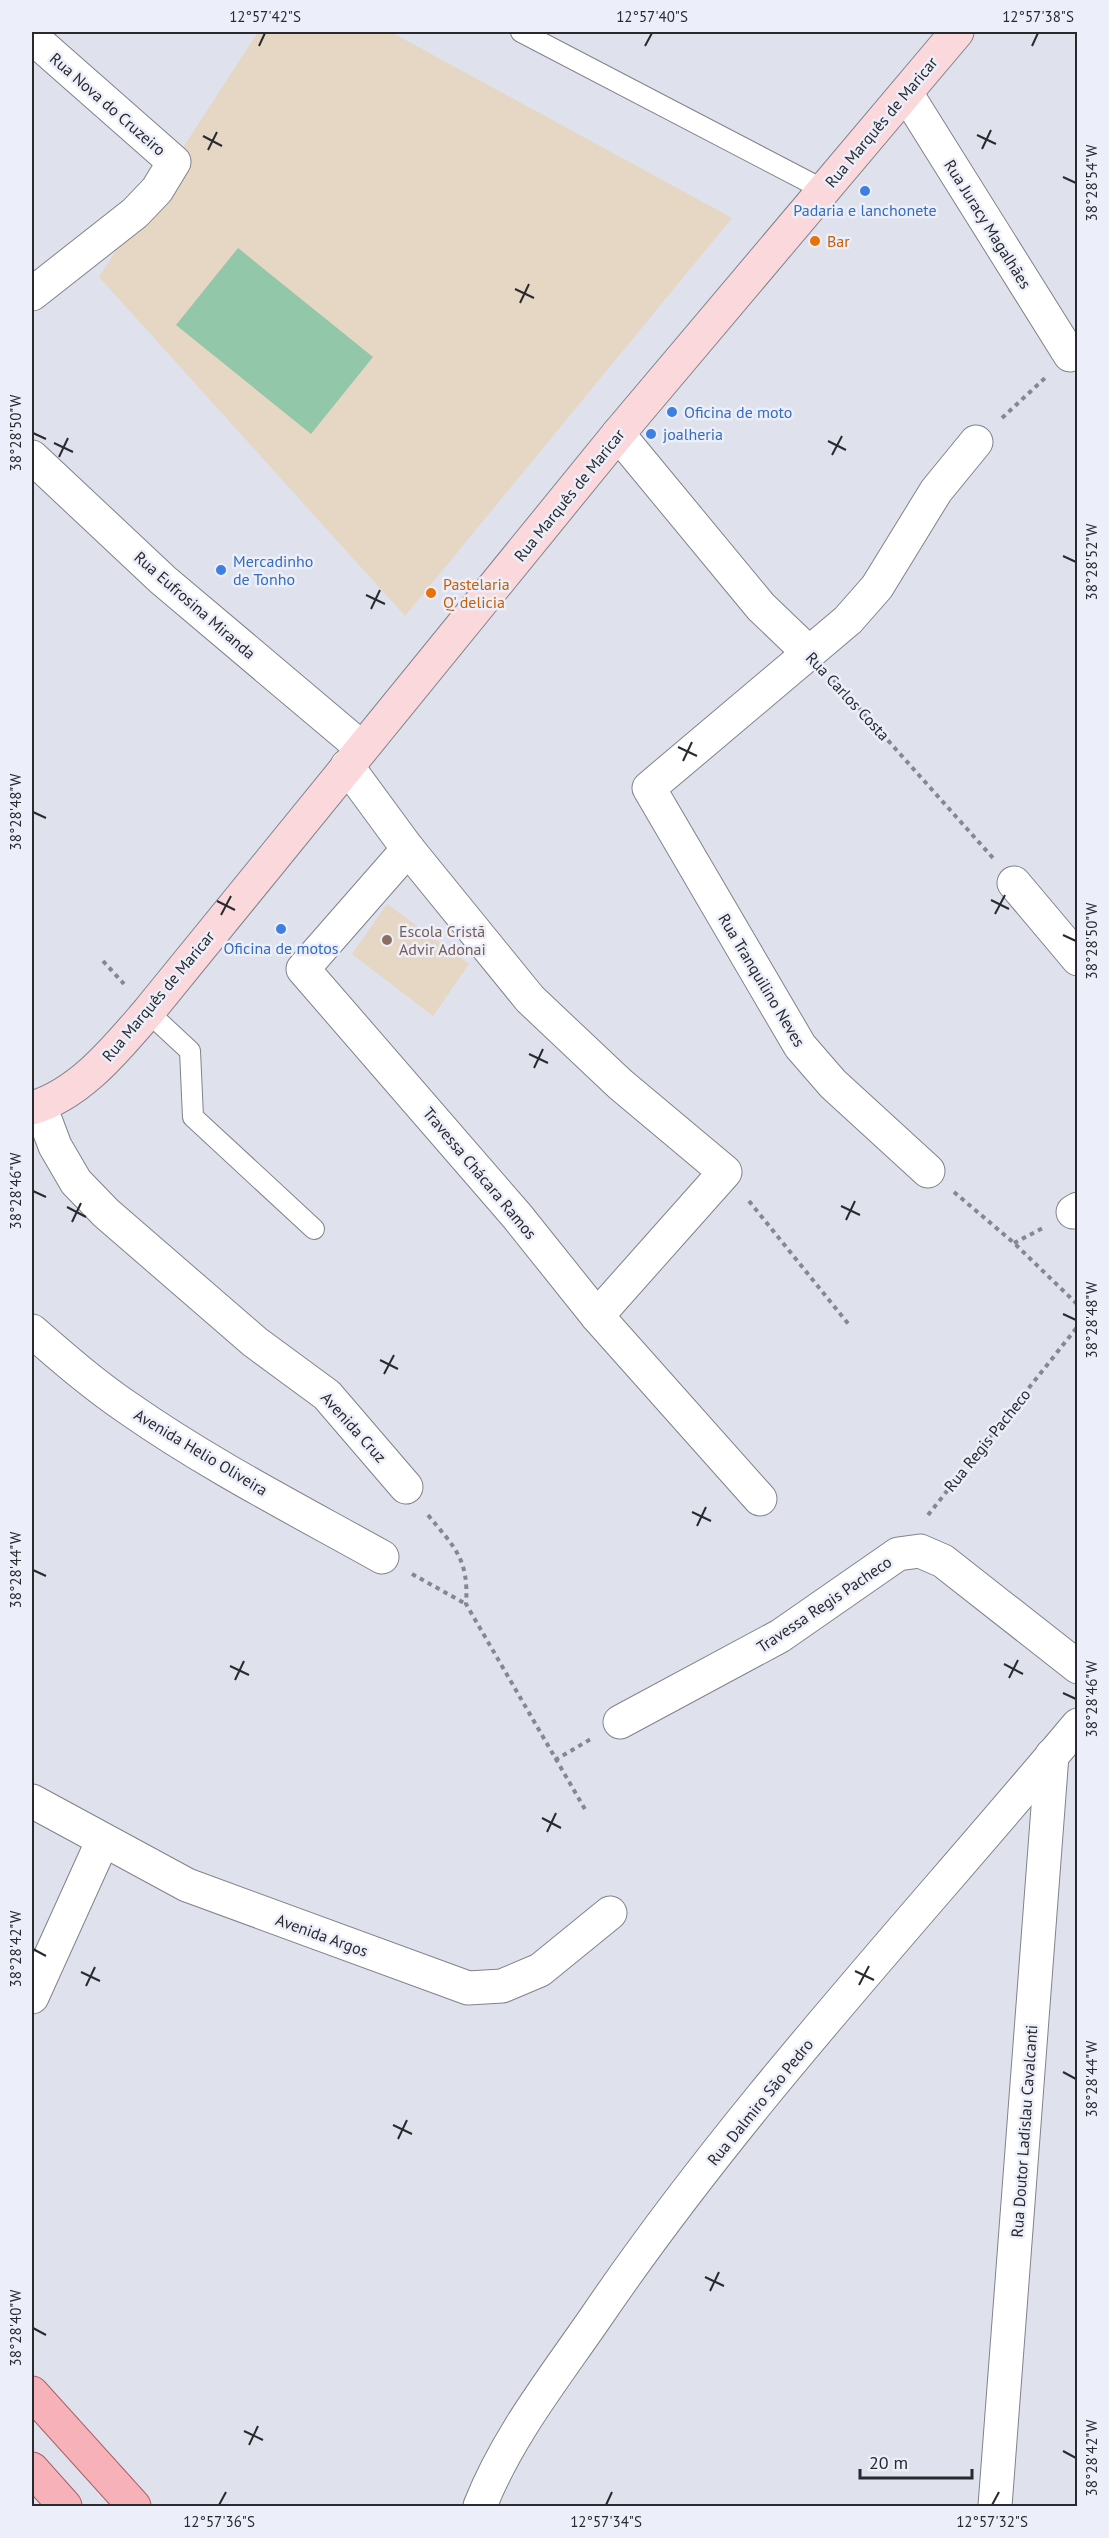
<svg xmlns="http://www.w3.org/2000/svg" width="1109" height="2538" font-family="'PT Sans',sans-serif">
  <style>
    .education { fill: #e6d6c4 }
    .green { fill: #93c7a9 }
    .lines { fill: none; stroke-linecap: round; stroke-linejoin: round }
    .service-casing { stroke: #80828c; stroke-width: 22 }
    .minor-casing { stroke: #80828c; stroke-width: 35 }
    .secondary-casing { stroke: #80828c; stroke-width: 35 }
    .primary-casing { stroke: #ab606a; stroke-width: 35 }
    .path { stroke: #868890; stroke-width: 4; stroke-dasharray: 4.5 4.5; stroke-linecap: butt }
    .service { stroke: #fff; stroke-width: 20 }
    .minor { stroke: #fff; stroke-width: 33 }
    .secondary { stroke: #fbd8dc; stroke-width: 33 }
    .primary { stroke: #f7b1b9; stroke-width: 33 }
    .ticks { fill: none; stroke: #292a2e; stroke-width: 2 }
    .shop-dot { fill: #3f7fe0; stroke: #eceffa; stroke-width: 2 }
    .food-dot { fill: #e8710a; stroke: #eceffa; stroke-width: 2 }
    .education-dot { fill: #8d6e63; stroke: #eceffa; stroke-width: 2 }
    .labels { text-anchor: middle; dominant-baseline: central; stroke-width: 5; stroke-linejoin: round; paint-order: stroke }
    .street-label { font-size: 16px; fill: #292a2e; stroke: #eceffa }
    .shop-label { font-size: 16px; fill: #366cbe; stroke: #eceffa; text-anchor: start }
    .food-label { font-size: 16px; fill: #c56008; stroke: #eceffa; text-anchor: start }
    .education-label { font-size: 16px; fill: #785e54; stroke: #eceffa; text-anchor: start }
    .neatline { fill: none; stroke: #292a2e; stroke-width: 2 }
    .ticks-label { font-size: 15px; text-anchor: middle; fill: #292a2e }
  </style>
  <rect width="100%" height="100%" fill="#dfe2ed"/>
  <!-- education -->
  <g class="education">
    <polygon points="258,32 391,32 732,218 405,616 99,277"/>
    <polygon points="387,904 469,964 433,1016 352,954"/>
  </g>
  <!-- green -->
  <polygon class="green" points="238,248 373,357 311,434 176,325"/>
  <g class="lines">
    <!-- service casing -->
    <g class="service-casing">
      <g id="service">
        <polyline points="521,32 824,190"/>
        <polyline points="148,1012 190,1051 193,1117 314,1229"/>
      </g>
    </g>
    <!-- minor casing -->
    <g class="minor-casing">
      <g id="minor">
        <polyline points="32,37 174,162 157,190 135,213 32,294"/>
        <polyline points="906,93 1070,355"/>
        <polyline points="618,434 761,607 809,653"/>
        <polyline points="32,457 163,580 362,748"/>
        <polyline points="347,766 408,849 530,999 620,1084 725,1172 597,1316"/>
        <polyline points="408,849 303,969 517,1216 597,1316 760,1499"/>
        <polyline points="1014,883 1078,959"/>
        <polyline points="40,1106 55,1146 76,1182 106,1213 255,1342 327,1395 406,1487"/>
        <polyline points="928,1171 833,1084 800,1046 649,788 848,620 877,587 936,491 976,442"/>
        <polyline points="1073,1212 1078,1209"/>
        <path d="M32,1331C63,1358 94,1385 128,1408C208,1464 296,1509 382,1557"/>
        <polyline points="620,1722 780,1636 898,1554 920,1551 943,1561 1078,1667"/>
        <polyline points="32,1801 187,1885 468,1988 502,1986 540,1970 610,1913"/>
        <polyline points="32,1997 103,1840"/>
        <path d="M480,2506C507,2437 554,2378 596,2317C739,2107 915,1920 1078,1725"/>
        <polyline points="995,2506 1052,1755"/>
      </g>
    </g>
    <!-- secondary casing -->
    <g class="secondary-casing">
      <path id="secondary" d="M32,1108C80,1094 116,1049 148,1012L618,434L957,32"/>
    </g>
    <!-- primary casing -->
    <g class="primary-casing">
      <g id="primary">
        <polyline points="32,2393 134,2506"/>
        <polyline points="32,2469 65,2506"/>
      </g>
    </g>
    <!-- path -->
    <g class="path">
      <polyline points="1002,418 1045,378"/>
      <polyline points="834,680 993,858"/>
      <polyline points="103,961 124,984"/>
      <polyline points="954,1192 1014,1243 1078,1305"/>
      <polyline points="749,1201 850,1326"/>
      <polyline points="1014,1243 1043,1228"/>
      <path d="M428,1515C455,1548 469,1559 466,1604L586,1811"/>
      <polyline points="928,1515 1078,1326"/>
      <polyline points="412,1574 466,1604"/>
      <polyline points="555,1760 591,1739"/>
    </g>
    <!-- service -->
    <use href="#service" class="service"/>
    <!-- minor -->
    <use href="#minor" class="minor"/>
    <!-- secondary -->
    <use href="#secondary" class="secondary"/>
    <!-- primary -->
    <use href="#primary" class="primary"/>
  </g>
  <!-- ticks -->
  <path class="ticks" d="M259,46L265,33M645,46L652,33M1032,46L1038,33M977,135L996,144M203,136L222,146M982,149L991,130M208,150L217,132M1063,177L1076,183M515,289L534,298M520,303L529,284M33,433L46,439M828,441L846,450M54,443L73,452M832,455L842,436M59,457L68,438M1063,556L1076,562M366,595L385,604M371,609L380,590M678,747L697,756M683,761L692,742M33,812L46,818M991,900L1009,909M217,901L235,910M995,914L1005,895M221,915L231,896M1063,935L1076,941M529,1054L548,1063M534,1068L543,1049M33,1191L46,1197M841,1206L860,1215M67,1207L86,1217M846,1220L855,1201M72,1222L81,1203M1063,1314L1076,1320M380,1360L398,1369M384,1374L394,1355M692,1512L711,1521M697,1526L706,1507M33,1570L46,1576M1004,1664L1023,1674M230,1666L249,1675M1009,1678L1018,1660M235,1680L244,1661M1063,1693L1076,1699M542,1818L561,1828M547,1832L556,1813M33,1949L46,1956M855,1971L874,1980M81,1972L100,1981M859,1985L869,1966M86,1986L95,1967M1063,2072L1076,2079M393,2125L412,2134M398,2139L407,2120M705,2277L724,2286M710,2291L719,2272M33,2328L46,2335M244,2431L263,2440M249,2445L258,2426M1063,2451L1076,2458M219,2505L226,2492M606,2505L612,2492M992,2505L999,2492"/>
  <!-- markers -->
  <g class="shop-dot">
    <circle cx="865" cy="191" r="6"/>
    <circle cx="672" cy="412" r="6"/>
    <circle cx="651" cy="434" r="6"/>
    <circle cx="221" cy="570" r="6"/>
    <circle cx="281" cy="929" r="6"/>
  </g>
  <g class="food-dot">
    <circle cx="815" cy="241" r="6"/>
    <circle cx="431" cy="593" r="6"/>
  </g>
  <circle class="education-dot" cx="387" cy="940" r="6"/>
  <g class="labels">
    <!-- street labels -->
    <g class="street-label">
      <text transform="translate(108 104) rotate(41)">Rua Nova do Cruzeiro</text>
      <text transform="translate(881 122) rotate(-50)">Rua Marquês de Maricar</text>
      <text transform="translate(988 224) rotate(58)">Rua Juracy Magalhães</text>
      <text transform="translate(569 495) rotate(-51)">Rua Marquês de Maricar</text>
      <text transform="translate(195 605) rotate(41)">Rua Eufrosina Miranda</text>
      <text transform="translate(848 696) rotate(47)">Rua Carlos Costa</text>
      <text transform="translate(762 980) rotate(59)">Rua Tranquilino Neves</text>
      <text transform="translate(158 996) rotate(-50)">Rua Marquês de Maricar</text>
      <text transform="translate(480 1173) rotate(50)">Travessa Chácara Ramos</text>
      <text transform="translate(354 1427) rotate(48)">Avenida Cruz</text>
      <text transform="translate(987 1440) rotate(-51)">Rua Regis Pacheco</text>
      <text transform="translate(201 1452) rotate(31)">Avenida Helio Oliveira</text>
      <text transform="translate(824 1604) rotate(-34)">Travessa Regis Pacheco</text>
      <text transform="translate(322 1935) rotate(20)">Avenida Argos</text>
      <text transform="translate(760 2102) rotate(-51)">Rua Dalmiro São Pedro</text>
      <text transform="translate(1024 2131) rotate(-86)">Rua Doutor Ladislau Cavalcanti</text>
    </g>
    <!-- shop labels -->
    <g class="shop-label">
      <text x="865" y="210" text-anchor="middle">Padaria e lanchonete</text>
      <text x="684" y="412">Oficina de moto</text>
      <text x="663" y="434">joalheria</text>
      <text x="233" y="561">Mercadinho<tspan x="233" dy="18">de Tonho</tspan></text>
      <text x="281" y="948" text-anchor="middle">Oficina de motos</text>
    </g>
    <!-- food labels -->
    <g class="food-label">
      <text x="827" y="241">Bar</text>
      <text x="443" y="584">Pastelaria<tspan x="443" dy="18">Q' delicia</tspan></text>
    </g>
    <!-- education labels -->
    <g class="education-label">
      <text x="399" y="931">Escola Cristã<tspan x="399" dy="18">Advir Adonai</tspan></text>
    </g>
  </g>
  <!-- border -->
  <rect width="1109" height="2538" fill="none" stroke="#eceffa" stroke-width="66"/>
  <!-- scale -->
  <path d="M860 2469v9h112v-9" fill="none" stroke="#292a2e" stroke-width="3"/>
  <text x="869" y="2469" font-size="18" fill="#292a2e" stroke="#eceffa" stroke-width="4.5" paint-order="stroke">20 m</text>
  <rect x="33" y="33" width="1043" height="2472" class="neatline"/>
  <g class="ticks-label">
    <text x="265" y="22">12°57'42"S</text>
    <text x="652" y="22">12°57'40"S</text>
    <text x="1038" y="22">12°57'38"S</text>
    <text transform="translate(1092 183) rotate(-90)" y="5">38°28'54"W</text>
    <text transform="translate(16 433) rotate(-90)" y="5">38°28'50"W</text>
    <text transform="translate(1092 562) rotate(-90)" y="5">38°28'52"W</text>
    <text transform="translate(16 812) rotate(-90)" y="5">38°28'48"W</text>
    <text transform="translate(1092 941) rotate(-90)" y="5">38°28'50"W</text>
    <text transform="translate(16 1191) rotate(-90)" y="5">38°28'46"W</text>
    <text transform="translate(1092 1320) rotate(-90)" y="5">38°28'48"W</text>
    <text transform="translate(16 1570) rotate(-90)" y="5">38°28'44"W</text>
    <text transform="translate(1092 1699) rotate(-90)" y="5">38°28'46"W</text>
    <text transform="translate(16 1949) rotate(-90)" y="5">38°28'42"W</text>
    <text transform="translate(1092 2079) rotate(-90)" y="5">38°28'44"W</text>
    <text transform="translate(16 2328) rotate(-90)" y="5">38°28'40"W</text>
    <text transform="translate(1092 2458) rotate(-90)" y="5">38°28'42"W</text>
    <text x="219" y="2527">12°57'36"S</text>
    <text x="606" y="2527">12°57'34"S</text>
    <text x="992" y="2527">12°57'32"S</text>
  </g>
</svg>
